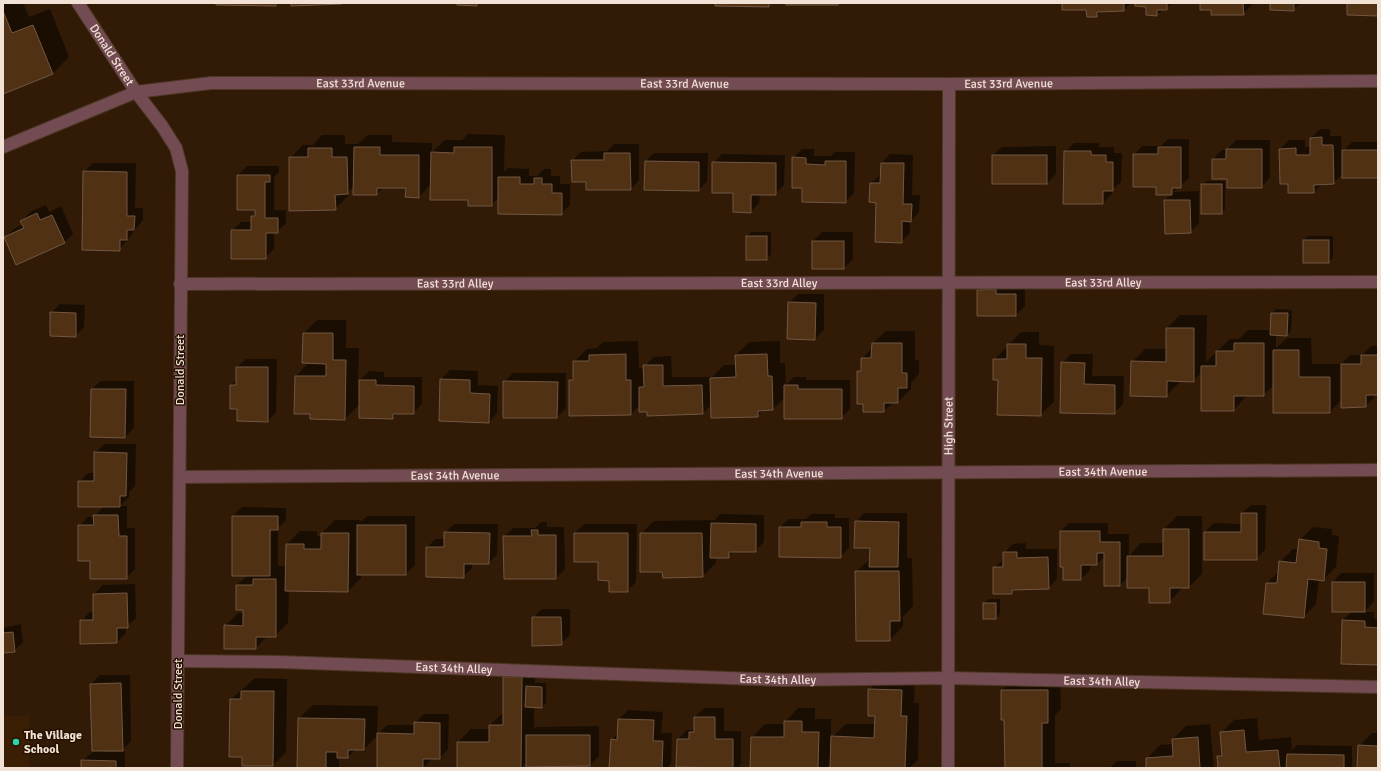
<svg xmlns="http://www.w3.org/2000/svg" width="1381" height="771" font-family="Signika,sans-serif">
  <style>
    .built { fill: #3a1f04 }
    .shadow { fill: #0007; fill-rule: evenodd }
    .building { fill: #513114; stroke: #715742 }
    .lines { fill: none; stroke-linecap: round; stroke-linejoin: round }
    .minor-casing { stroke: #4c3723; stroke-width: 14 }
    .minor { stroke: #734b52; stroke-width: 12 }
    .poi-dot { fill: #2dd5ab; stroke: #271200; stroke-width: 1.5 }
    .labels { text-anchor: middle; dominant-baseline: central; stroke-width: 3; stroke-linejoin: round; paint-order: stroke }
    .street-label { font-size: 12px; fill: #f1e2d5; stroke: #271200 }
    .poi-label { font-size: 12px; font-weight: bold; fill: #f1e2d5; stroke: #271200; text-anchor: start }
  </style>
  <rect width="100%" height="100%" fill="#311b06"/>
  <!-- built -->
  <rect class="built" x="3" y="716" width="26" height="52"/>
  <!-- shadow -->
  <g class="shadow">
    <polygon points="3,3 23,3 29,17 50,9 69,57 52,74 3,93"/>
    <polygon points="1063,3 1130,3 1124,10 1102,10 1097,16 1087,9"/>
    <polygon points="1136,3 1173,3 1156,15 1147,6"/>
    <polygon points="1201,3 1252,3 1252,5 1243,14 1212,9"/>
    <polygon points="1271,3 1300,3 1293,10"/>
    <polygon points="1320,129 1330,129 1330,136 1341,136 1342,152 1352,142 1378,142 1378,177 1343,174 1333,183 1322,184 1314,192 1289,183 1280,149 1289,140 1305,140 1305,147 1311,147 1311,138"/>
    <polygon points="468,134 505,135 504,172 508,168 529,169 529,176 537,176 544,169 551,169 551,176 560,176 560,184 570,184 570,205 561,214 499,197 491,205 469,199 431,184 419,197 407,187 383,187 377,194 354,186 348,192 348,196 335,209 290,158 303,145 313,145 322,135 345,135 345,144 358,144 368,135 392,135 392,142 432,143 432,152 445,140 462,140"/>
    <polygon points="1168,139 1189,139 1189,178 1173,192 1199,191 1199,223 1190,232 1165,200 1172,194 1157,194 1157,186 1134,155 1142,146 1161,146"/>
    <polygon points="1236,140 1270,140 1270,178 1261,187 1228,178 1213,159 1222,150 1227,150"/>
    <polygon points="1074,143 1099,143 1099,147 1114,147 1114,153 1122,153 1121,182 1112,190 1112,194 1103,203 1065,152"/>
    <polygon points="614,144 639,144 639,180 631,189 587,181 572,161 581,152 607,151"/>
    <polygon points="1056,146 1056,174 1047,183 993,155 1002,147"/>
    <polygon points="802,149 814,149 814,156 831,156 835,152 855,152 854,193 845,202 803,187 793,158"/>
    <polygon points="654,153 708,153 707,181 699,190 646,161"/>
    <polygon points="722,154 785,155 784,185 775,194 760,194 759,203 751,212 713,163"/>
    <polygon points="890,154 913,155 912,195 920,195 919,212 910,221 910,233 901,242 871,183 881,174 882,163"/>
    <polygon points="93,163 136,163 135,208 143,208 143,220 119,250 84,172"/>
    <polygon points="247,166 279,166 279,172 274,177 274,210 286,210 286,223 277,232 274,232 274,249 265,258 232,231 241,222 252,222 252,216 256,212 256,209 238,175"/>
    <polygon points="1207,181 1225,181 1225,209 1221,213 1202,185"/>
    <polygon points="46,205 49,212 61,206 73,234 64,243 5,237 14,229 23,224 22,221 30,212"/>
    <polygon points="751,232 771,232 771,254 767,259 747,236"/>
    <polygon points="822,232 853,232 853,259 844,268 813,241"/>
    <polygon points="1308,236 1333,236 1333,258 1329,262 1304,240"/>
    <polygon points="987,281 1025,285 1025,306 1016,315 978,290"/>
    <polygon points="798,294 824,294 824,330 815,339 789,303"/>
    <polygon points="60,304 85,305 84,327 75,336 51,313"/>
    <polygon points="1276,309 1292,310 1291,331 1287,335 1276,334 1276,348 1287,338 1311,338 1312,364 1341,364 1350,355 1362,355 1371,346 1378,346 1378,394 1374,394 1374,398 1365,406 1342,399 1330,412 1274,385 1263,395 1247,395 1234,410 1202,372 1193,381 1180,380 1179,383 1166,396 1132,362 1145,349 1167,349 1167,328 1180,315 1207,315 1206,362 1230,339 1239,339 1248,330 1271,330 1272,313"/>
    <polygon points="317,320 346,320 346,348 359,348 358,382 369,371 384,372 384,377 422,377 422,404 413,413 398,413 393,418 360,404 345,419 311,413 296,376 309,362 304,333"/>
    <polygon points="886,331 915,331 915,360 919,360 919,374 911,383 911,389 898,402 894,402 884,411 864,403 858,371 862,368 862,359 872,348 872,344"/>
    <polygon points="1021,332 1039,332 1039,345 1054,346 1054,402 1040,415 994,360"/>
    <polygon points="638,341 639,368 644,368 653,357 671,356 672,377 712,377 724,365 736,365 736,355 749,342 780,341 780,363 785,363 786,385 794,377 806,377 806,380 850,380 850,409 841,418 785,397 773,409 764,409 757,416 711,405 703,413 648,411 640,405 631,414 570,380 574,376 574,362 587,349 597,348 603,342"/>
    <polygon points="1071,354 1093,354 1092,376 1124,376 1123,404 1114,413 1061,412 1062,363"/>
    <polygon points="246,359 277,359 276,412 268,421 238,408 231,385 237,379 237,367"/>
    <polygon points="450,370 478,371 478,385 498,386 497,413 489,422 441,379"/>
    <polygon points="513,373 566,373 566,408 557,417 504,382"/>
    <polygon points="101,381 134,381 134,428 125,437 92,389"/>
    <polygon points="104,444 136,444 135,486 129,492 129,497 120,506 127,506 127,528 135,528 135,569 126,578 91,560 79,526 88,517 94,517 104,506 79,482 88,473 95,473 95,453"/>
    <polygon points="1251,505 1266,505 1265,550 1256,559 1205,532 1214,523 1242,524 1242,513"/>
    <path d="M242,507L286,508V520L278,528V566H286L287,544L300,531H317V536H322V533L335,520H361V522L367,516H415V565L406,574H361V578L348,591L289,590L288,623L275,636H267L256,648L225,626L238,613H244L237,585L248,575L233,516ZM269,525H271V566H269Z"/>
    <polygon points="864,513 907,513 907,558 912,558 913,606 903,617 903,626 890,640 856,572 870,559 871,547 856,522"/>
    <polygon points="720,514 764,515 764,542 755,551 734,551 728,557 716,557 716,563 703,576 663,571 641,534 654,521 715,520"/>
    <polygon points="811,514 835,514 835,518 849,518 849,548 840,557 780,527 789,519 806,519"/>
    <polygon points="1177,516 1202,516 1202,574 1189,587 1183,587 1169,602 1150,587 1128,577 1120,585 1105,556 1097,564 1090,564 1090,570 1081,579 1060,532 1069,523 1108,523 1108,534 1129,534 1129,556 1141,543 1164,543 1164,529"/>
    <polygon points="541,522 547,522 547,527 564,527 565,569 556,578 505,578 504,537 513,528 535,528"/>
    <polygon points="454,524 498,524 497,554 489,563 472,563 472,568 463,577 427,547 436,539 445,539 445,533"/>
    <polygon points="584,524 637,524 636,582 627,591 610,580 599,561 575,561 575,533"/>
    <polygon points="1313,527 1332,529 1332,535 1339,536 1336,567 1323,580 1319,579 1316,604 1303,617 1267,583 1279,571 1280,562 1293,549 1299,549 1300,540"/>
    <polygon points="1026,543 1026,549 1057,549 1057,579 1048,588 1015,589 1011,593 994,568 1004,559 1004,553 1013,544"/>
    <polygon points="1341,573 1374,573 1374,602 1364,612 1374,612 1374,619 1378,619 1378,664 1343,620 1352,611 1333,582"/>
    <polygon points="135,584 136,618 126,627 126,633 117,642 81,621 90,612 94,612 94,594 103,585"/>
    <polygon points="989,599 1000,599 1000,614 996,618 984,618 984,603"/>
    <polygon points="542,609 570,609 570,635 561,644 533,618"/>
    <polygon points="21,624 23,642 14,651 3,652 3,628"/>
    <polygon points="517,665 535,665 535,683 546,683 546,703 542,707 534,707 534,728 536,727 599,726 599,756 590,765 527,762 521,768 458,768 458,742 471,729 490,729 490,725 504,712 504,678"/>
    <polygon points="100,675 130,675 131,741 122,750 105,750 105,752 125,752 125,768 82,768 82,761 93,752 91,684"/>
    <polygon points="882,677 915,677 914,703 919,703 918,760 909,768 831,768 832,763 826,768 751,768 752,738 765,724 785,724 785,722 798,708 815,708 815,719 831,719 831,738 846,724 875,724 876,715 869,690"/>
    <polygon points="1015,677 1060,677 1061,709 1055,715 1055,763 1070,763 1070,768 1006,768 1005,719 1002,690"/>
    <polygon points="255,678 287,679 286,752 273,765 243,756 231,699"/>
    <polygon points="313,705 378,706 377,735 387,725 415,725 415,723 424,714 449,714 448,749 440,758 432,759 423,768 378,735 364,749 356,749 348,757 339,757 339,768 298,768 299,718"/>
    <polygon points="704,708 724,708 724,731 741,731 741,764 737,768 693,768 678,739 687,730 693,730 695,728 695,717"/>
    <polygon points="628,710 663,712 661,733 672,733 671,764 667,768 610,768 612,740 618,733 619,719"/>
    <polygon points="1257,718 1259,740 1291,737 1292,750 1297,745 1352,746 1352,768 1219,768 1218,757 1222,752 1221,733 1234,720"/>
    <polygon points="1210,724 1214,768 1147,768 1147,758 1160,745 1173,744 1173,739 1186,726"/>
    <polygon points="1372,733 1378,733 1378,768 1358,768 1359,746"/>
    <polygon points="1117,761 1136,761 1136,768 1110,768"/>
  </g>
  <!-- building -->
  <g class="building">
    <polygon points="216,3 276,3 276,6 216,5"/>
    <polygon points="291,3 342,3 342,4 291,6"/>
    <polygon points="457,3 477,3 477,6 457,5"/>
    <polygon points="715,3 769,3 769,7 715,6"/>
    <rect x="786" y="3" width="52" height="2"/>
    <polygon points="1062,3 1124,3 1124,11 1097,12 1097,17 1087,17 1086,10 1062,10"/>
    <polygon points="1135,3 1167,3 1167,10 1157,10 1157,16 1146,15 1146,7 1135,6"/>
    <polygon points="1200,3 1243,3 1244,15 1211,15 1211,10 1200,10"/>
    <polygon points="1270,3 1294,3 1294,11 1270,10"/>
    <polygon points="1347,3 1378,3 1378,16 1347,15"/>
    <polygon points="3,11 12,33 33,25 53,74 3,94"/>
    <polygon points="1322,137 1322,145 1333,145 1334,184 1314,185 1314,193 1288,193 1288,184 1280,184 1279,149 1296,148 1296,155 1310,155 1310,138"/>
    <polygon points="354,147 380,147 380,155 419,155 419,198 405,197 406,188 377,188 377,195 353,195"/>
    <polygon points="454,147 492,147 492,206 468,206 468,200 430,200 431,152 454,153"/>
    <polygon points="1158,147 1181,147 1181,188 1172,188 1172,195 1156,195 1156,187 1133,187 1133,154 1158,154"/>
    <polygon points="308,148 332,148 332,157 347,157 348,194 335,195 336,210 289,211 289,157 308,157"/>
    <polygon points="1226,149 1262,149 1262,188 1227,188 1227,179 1212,179 1212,159 1226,159"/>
    <rect x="1342" y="150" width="36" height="28"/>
    <polygon points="1064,151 1091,151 1091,155 1106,155 1106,162 1113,162 1113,191 1103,191 1103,204 1063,204"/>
    <polygon points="604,153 630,153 631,190 586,190 586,182 572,182 571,160 604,160"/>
    <rect x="992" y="155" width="55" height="29"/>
    <polygon points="792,157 806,158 806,164 825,165 825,161 846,161 846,203 802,202 802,188 792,188"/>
    <polygon points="645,161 699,162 699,191 644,190"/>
    <polygon points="712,162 776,163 776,195 751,195 751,213 733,212 733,193 712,193"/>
    <polygon points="881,163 904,163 903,204 912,204 911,222 902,221 902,243 875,242 876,203 869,202 870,183 880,183"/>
    <polygon points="83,171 127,172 127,216 135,216 134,230 127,230 127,240 120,240 120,251 82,250"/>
    <polygon points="237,175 270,175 270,182 265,182 265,218 278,218 278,233 266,233 266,259 231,259 231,230 251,230 251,216 255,216 255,210 237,210"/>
    <polygon points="498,177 520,177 520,184 534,184 534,178 542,178 542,184 552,184 552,193 562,193 562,215 498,214"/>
    <rect x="1201" y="184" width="21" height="30"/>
    <polygon points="1164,200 1190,200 1191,233 1165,234"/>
    <polygon points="37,213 40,220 52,215 65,243 16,265 4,237 24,228 20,221"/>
    <rect x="746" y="236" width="21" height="24"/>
    <rect x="1303" y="240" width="26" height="23"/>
    <rect x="812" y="241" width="32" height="28"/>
    <polygon points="996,289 996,294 1016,294 1016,316 977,316 977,290"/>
    <polygon points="788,302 816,303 815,340 787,339"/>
    <polygon points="50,312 76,313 76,337 50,336"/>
    <polygon points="1271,313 1288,313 1287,336 1270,335"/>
    <polygon points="1166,328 1194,328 1194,382 1167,381 1167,397 1130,396 1131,361 1166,362"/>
    <polygon points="303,333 333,333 333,360 346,360 345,420 310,419 310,414 294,414 295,376 326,376 326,364 302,363"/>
    <polygon points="872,343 902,343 902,373 907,373 907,388 898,388 898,403 884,403 884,412 863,412 863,404 857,404 857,371 861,371 861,358 871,358"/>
    <polygon points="1234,343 1264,343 1264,396 1234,396 1234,411 1201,411 1201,366 1216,366 1216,351 1234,351"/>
    <polygon points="1007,344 1026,344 1026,358 1042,358 1041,416 997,415 998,380 993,380 993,359 1007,359"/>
    <polygon points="1273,350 1299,350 1299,377 1330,377 1330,413 1273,413"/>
    <polygon points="626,354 626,380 631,380 631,415 569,416 569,380 573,380 573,361 589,361 589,355"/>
    <polygon points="767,354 768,376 772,376 773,410 758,411 758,417 711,418 710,378 736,377 735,355"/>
    <polygon points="1361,355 1378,355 1378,395 1366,395 1366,407 1341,408 1341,364 1361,364"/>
    <polygon points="1061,362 1085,363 1084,384 1115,385 1115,414 1060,413"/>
    <polygon points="643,365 663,365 663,386 702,385 703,414 647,416 647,412 639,412 639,387 644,387"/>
    <polygon points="236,367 268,367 268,422 237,421 237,409 230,409 230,385 236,385"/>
    <polygon points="440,379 470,380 470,393 490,394 489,423 439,421"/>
    <polygon points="359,380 376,380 376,385 414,386 414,414 393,414 393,419 359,418"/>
    <polygon points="503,381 558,382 557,418 503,418"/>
    <polygon points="784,385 798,385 798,389 842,389 842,419 784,419"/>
    <polygon points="91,389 126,389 125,438 90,437"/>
    <polygon points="94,452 127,453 126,496 120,496 120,507 78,507 78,481 94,481"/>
    <polygon points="1241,513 1257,513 1257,560 1204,560 1204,532 1241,532"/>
    <polygon points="93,515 118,515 119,536 127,536 127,579 90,579 90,561 78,561 78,525 94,525"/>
    <polygon points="232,516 278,516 278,530 270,530 270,576 232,576"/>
    <polygon points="855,521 899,522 898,567 869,567 870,548 854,548"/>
    <polygon points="801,522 827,522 827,527 841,527 841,558 779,557 779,527 801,527"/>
    <polygon points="711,523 756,524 756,552 729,552 729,558 710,558"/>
    <rect x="357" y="525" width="49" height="50"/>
    <polygon points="1163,529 1189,529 1189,588 1170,588 1170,603 1149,603 1149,588 1127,588 1127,556 1163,556"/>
    <polygon points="531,530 538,530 538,535 556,535 556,579 504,579 503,536 532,536"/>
    <polygon points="1060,531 1100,531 1100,542 1120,542 1120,586 1104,586 1104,553 1097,553 1097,565 1081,565 1081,580 1063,580 1063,567 1060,567"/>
    <polygon points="444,532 490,533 489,564 464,564 464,578 426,577 426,547 444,547"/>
    <polygon points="321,533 349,533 348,592 285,591 286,544 304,544 304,549 321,549"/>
    <polygon points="574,533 628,533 628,592 609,592 609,581 598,580 598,562 574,562"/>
    <polygon points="640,533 702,533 703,577 663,578 662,572 640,572"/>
    <polygon points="1299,539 1319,542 1319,548 1327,549 1324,581 1308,579 1304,618 1263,614 1266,583 1277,583 1279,561 1296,563"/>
    <polygon points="1003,552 1017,552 1017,558 1048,557 1049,589 1012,590 1012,594 993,594 993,567 1003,567"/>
    <polygon points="855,571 899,571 900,621 890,621 890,641 856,641"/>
    <polygon points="253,579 276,579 276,637 256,637 256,649 224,649 224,625 243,626 243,610 236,610 236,585 253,585"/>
    <rect x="1332" y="582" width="33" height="30"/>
    <polygon points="127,593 128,628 117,628 117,643 80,644 80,620 93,620 93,594"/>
    <rect x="983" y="603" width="13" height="16"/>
    <polygon points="532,617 561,617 562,645 532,646"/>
    <polygon points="1342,620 1365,621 1365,627 1378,628 1378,665 1341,664"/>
    <polygon points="13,632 15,652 3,653 3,633"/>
    <polygon points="503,677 522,677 521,768 457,768 457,742 489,742 489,725 503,725"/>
    <polygon points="121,683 123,751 92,751 90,684"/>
    <polygon points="526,686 542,687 542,708 525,707"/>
    <polygon points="868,689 902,690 901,716 907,716 905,768 830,768 831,736 874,738 875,716 868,716"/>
    <polygon points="1001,690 1048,690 1048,723 1042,723 1042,768 1005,768 1004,720 1001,720"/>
    <polygon points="241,691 274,691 273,766 242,766 242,757 229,757 230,699 241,699"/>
    <polygon points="694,717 715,717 715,739 733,739 733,768 676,767 677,739 689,739 689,732 694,732"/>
    <polygon points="298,718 365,719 364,750 348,750 348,758 337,758 337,752 326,752 326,768 297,768"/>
    <polygon points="618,719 654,720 653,741 663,741 662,768 609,768 611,739 617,740"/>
    <polygon points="784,721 802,721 802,732 819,732 818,768 750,768 751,737 784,737"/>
    <polygon points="414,722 440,723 440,759 423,759 423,768 377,768 377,733 414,734"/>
    <polygon points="1244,730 1246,752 1278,750 1280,768 1218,768 1217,756 1222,756 1220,732"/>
    <polygon points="526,735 590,735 590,766 526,767"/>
    <polygon points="1198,737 1200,768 1146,768 1146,758 1173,756 1172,739"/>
    <polygon points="1358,745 1378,746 1378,768 1357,768"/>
    <polygon points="1287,754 1344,755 1344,768 1286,768"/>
    <polygon points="81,760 116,761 116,768 81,768"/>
  </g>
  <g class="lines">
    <!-- minor casing -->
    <g class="minor-casing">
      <g id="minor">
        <path id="s1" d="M78,3L136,92L162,126L176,148L182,171L177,768"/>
        <path id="s2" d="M3,147L136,92L211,83L949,84L1378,81"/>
        <path id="s3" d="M180,284L1378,282"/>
        <path id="s4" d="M180,477L1378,470"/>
        <path id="s5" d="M178,661L280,662L782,680L948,678L1378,687"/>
        <path id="s6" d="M948,768L949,84"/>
      </g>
    </g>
    <!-- minor -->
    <use href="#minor" class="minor"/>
  </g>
  <!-- markers -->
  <circle class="poi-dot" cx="16" cy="742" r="4"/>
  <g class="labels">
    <!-- street labels -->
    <g class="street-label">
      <text stroke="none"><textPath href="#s1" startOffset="62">Donald Street</textPath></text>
      <text stroke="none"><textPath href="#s2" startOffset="369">East 33rd Avenue</textPath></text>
      <text stroke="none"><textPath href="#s2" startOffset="693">East 33rd Avenue</textPath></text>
      <text stroke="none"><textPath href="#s2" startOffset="1017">East 33rd Avenue</textPath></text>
      <text stroke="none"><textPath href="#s3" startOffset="923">East 33rd Alley</textPath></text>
      <text stroke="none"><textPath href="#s3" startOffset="275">East 33rd Alley</textPath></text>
      <text stroke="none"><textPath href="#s3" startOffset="599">East 33rd Alley</textPath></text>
      <text transform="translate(180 370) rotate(-90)">Donald Street</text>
      <text stroke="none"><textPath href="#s6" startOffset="342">High Street</textPath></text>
      <text stroke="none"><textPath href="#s4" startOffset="923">East 34th Avenue</textPath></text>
      <text stroke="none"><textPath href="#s4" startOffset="599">East 34th Avenue</textPath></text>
      <text stroke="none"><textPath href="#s4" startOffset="275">East 34th Avenue</textPath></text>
      <text stroke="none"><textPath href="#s5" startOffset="276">East 34th Alley</textPath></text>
      <text stroke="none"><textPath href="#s5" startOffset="600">East 34th Alley</textPath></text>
      <text stroke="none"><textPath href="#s5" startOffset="924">East 34th Alley</textPath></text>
      <text transform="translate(178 694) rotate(-90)">Donald Street</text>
    </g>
    <!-- poi labels -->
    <g class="poi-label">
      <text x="24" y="735">The Village<tspan x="24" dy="14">School</tspan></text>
    </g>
  </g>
  <!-- border -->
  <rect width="1381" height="771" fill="none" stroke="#f1e2d5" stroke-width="8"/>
</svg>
